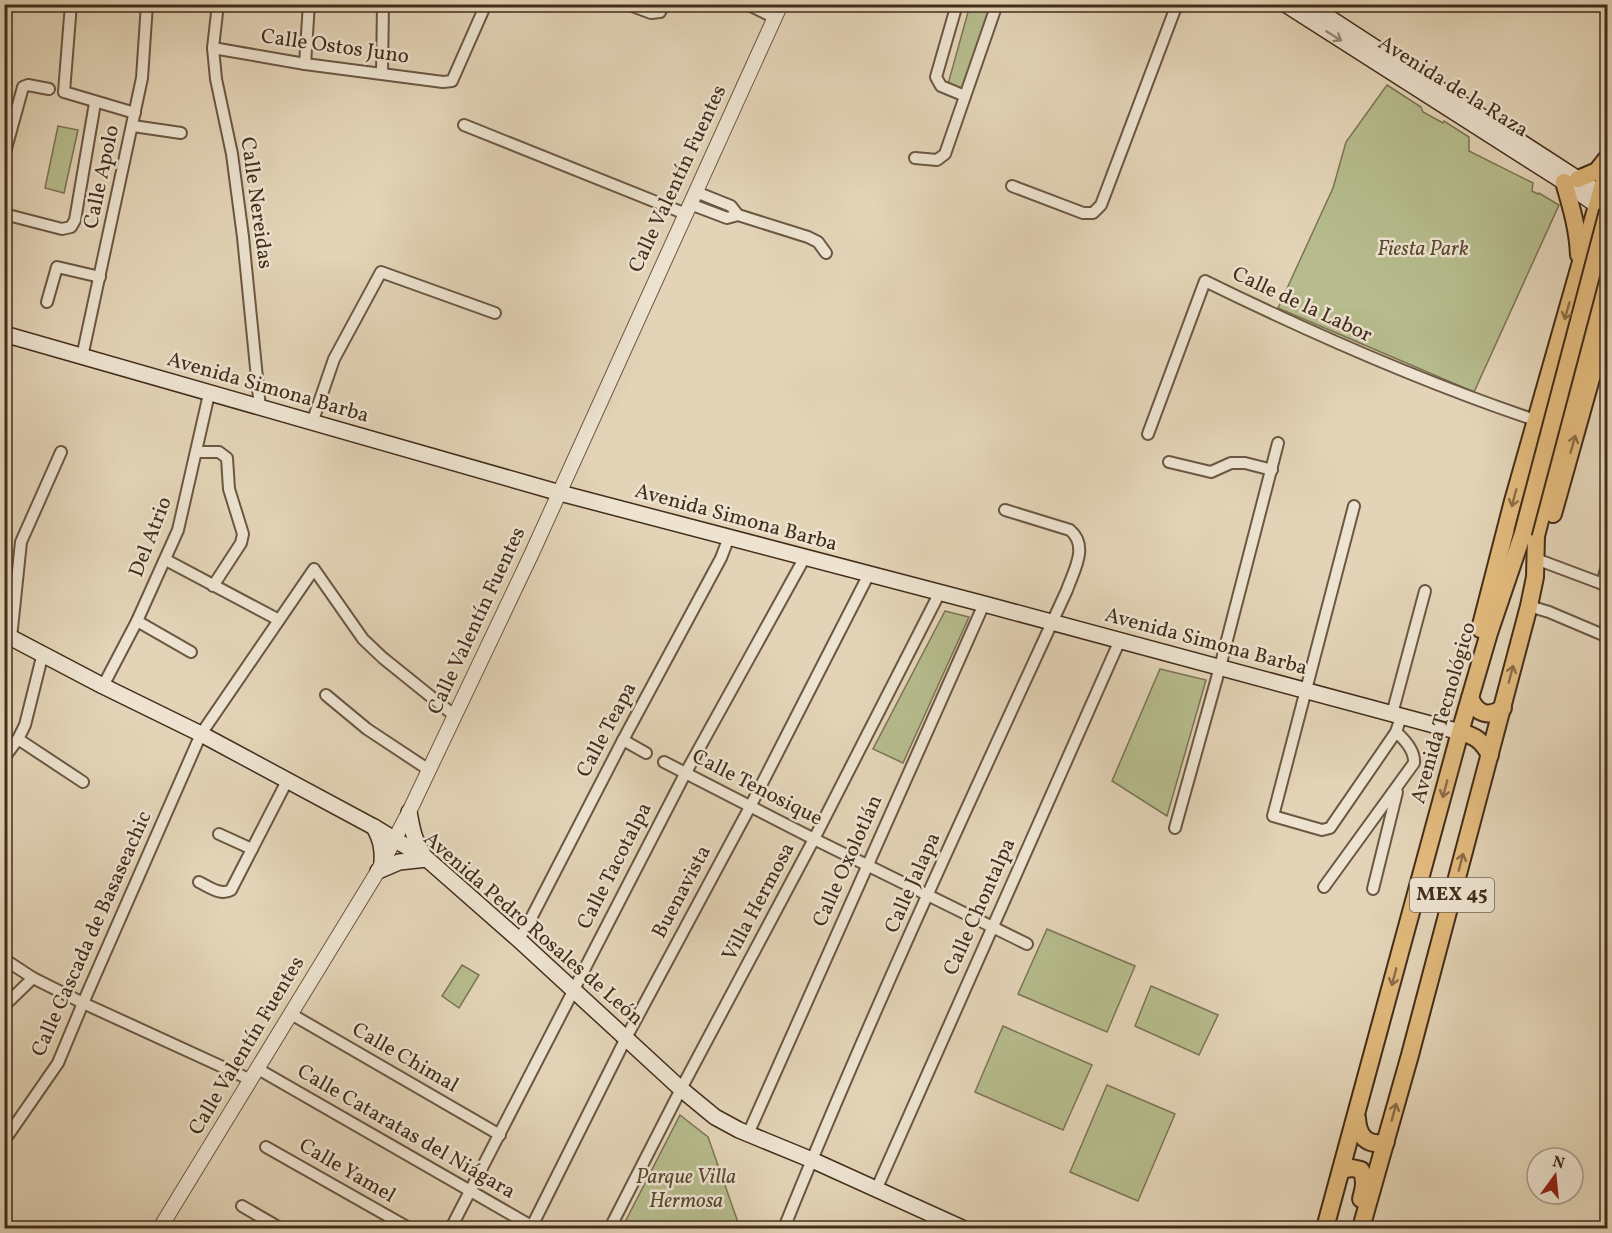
<svg xmlns="http://www.w3.org/2000/svg" width="1612" height="1233" font-family="Vollkorn,serif">
  <style>
    .green { fill: #b6bc8d; stroke: #7c7454; stroke-width: 1.5 }
    .lines { fill: none; stroke-linecap: round; stroke-linejoin: round }
    .minor-casing { stroke: #6b5742; stroke-width: 14 }
    .tertiary-casing { stroke: #6b5742; stroke-width: 16 }
    .secondary-casing { stroke: #432d1b; stroke-width: 18 }
    .primary-casing { stroke: #432d1b; stroke-width: 20 }
    .minor { stroke: #ede3d0; stroke-width: 10 }
    .tertiary { stroke: #ede3d0; stroke-width: 14 }
    .secondary { stroke: #ede3d0; stroke-width: 15 }
    .primary { stroke: #e2ba7c; stroke-width: 16 }
    .primary-bridge-casing { stroke: #432d1b; stroke-width: 20; stroke-linecap: butt }
    .primary-bridge { stroke: #e2ba7c; stroke-width: 16 }
    .oneway { stroke: #988876 }
    .oneway2 { stroke: #8b6c47 }
    .labels { text-anchor: middle; dominant-baseline: central; stroke-width: 5; stroke-linejoin: round; paint-order: stroke }
    .shield { fill: #ede3d0; stroke: #766451; stroke-width: 1.5 }
    .shield-label { font-size: 20px; font-weight: bold; fill: #432d1b }
    .street-label { font-size: 21px; fill: #432d1b; stroke: #ede3d0 }
    .park-label { font-size: 21px; font-style: italic; fill: #5a4a32; stroke: #ede3d0 }
  </style>
  <rect width="100%" height="100%" fill="#e3d4b7"/>
  <filter id="stains"><feTurbulence type="fractalNoise" baseFrequency=".00333" numOctaves="4"/><feColorMatrix values="0 0 0 0 .2 0 0 0 0 .09 0 0 0 0 .02 0 0 0 .5 -.17"/></filter>
  <radialGradient id="worn" r=".72"><stop offset=".6" stop-color="#630" stop-opacity="0"/><stop offset="1" stop-color="#630" stop-opacity=".3"/></radialGradient>
  <!-- green -->
  <g class="green">
    <polygon points="970,5 993,5 963,92 948,84"/>
    <polygon points="1387,85 1421,107 1423,112 1443,123 1444,121 1469,137 1469,151 1533,183 1532,191 1538,194 1539,193 1559,205 1474,392 1278,308 1333,188 1346,142"/>
    <polygon points="58,126 78,130 64,193 45,188"/>
    <polygon points="945,611 969,617 903,763 873,749"/>
    <polygon points="1160,669 1206,680 1167,816 1112,781"/>
    <polygon points="1047,929 1135,966 1107,1032 1018,994"/>
    <polygon points="462,965 479,975 459,1008 442,996"/>
    <polygon points="1151,986 1218,1015 1199,1055 1135,1026"/>
    <polygon points="1003,1026 1092,1065 1063,1130 975,1092"/>
    <polygon points="1107,1085 1175,1114 1138,1201 1070,1172"/>
    <polygon points="680,1115 708,1137 740,1228 622,1228"/>
  </g>
  <g class="lines">
    <!-- minor casing -->
    <g class="minor-casing">
      <g id="minor">
        <polyline points="71,4 64,92 135,113"/>
        <polyline points="218,4 213,48 216,79 232,154 243,237 260,408"/>
        <polyline points="627,4 651,13 660,12 664,4"/>
        <polyline points="747,4 775,18"/>
        <polyline points="957,4 936,77 941,86 965,96"/>
        <polyline points="213,48 305,64 443,82 452,81 486,4"/>
        <polyline points="305,64 309,4"/>
        <polyline points="382,73 383,4"/>
        <polyline points="464,125 686,214"/>
        <polyline points="133,126 181,133"/>
        <polyline points="4,156 23,87 28,85 49,89"/>
        <polyline points="915,158 937,160 945,154 997,4"/>
        <polyline points="1012,186 1083,213 1093,213 1101,205 1177,4"/>
        <polyline points="696,192 731,206 738,215"/>
        <polyline points="690,204 727,218 738,215 808,237 818,242 826,253"/>
        <polyline points="4,214 62,229 71,227 75,220 95,103"/>
        <polyline points="47,302 57,267 100,277"/>
        <polyline points="82,357 142,78 147,4"/>
        <polyline points="312,423 334,359 381,272 495,313"/>
        <path d="M1148,434L1205,281C1313,334 1422,382 1535,420"/>
        <polyline points="197,452 219,452 227,458 229,489 243,534 241,543 213,586"/>
        <polyline points="1169,462 1211,472 1231,463 1245,463 1272,470"/>
        <polyline points="1354,506 1273,816 1322,830 1330,828 1396,732 1401,717"/>
        <polyline points="1536,559 1608,586"/>
        <polyline points="166,560 279,620"/>
        <polyline points="1602,584 1608,562"/>
        <polyline points="1529,606 1549,612 1608,637"/>
        <polyline points="137,621 191,652"/>
        <polyline points="11,638 21,542 61,452"/>
        <polyline points="103,686 137,621 178,530 209,394"/>
        <polyline points="326,695 367,729 429,770"/>
        <polyline points="1392,714 1425,591"/>
        <polyline points="18,739 83,782"/>
        <polyline points="623,740 646,753"/>
        <polyline points="4,758 18,739 25,725 43,653"/>
        <polyline points="664,762 814,839 1027,944"/>
        <polyline points="1175,828 1220,667 1278,443"/>
        <polyline points="219,834 252,849"/>
        <path d="M199,882C209,887 221,896 231,890L287,781"/>
        <path d="M1324,887L1414,763C1415,751 1404,739 1396,732"/>
        <polyline points="1373,889 1397,792"/>
        <polyline points="518,939 525,930 623,740 721,558 729,537"/>
        <polyline points="4,959 33,978 83,1003 251,1080"/>
        <polyline points="4,1006 33,978"/>
        <polyline points="291,1014 500,1135"/>
        <polyline points="258,1069 535,1228"/>
        <polyline points="748,1134 984,604"/>
        <polyline points="4,1141 58,1063 83,1003 201,734 314,569 363,639 383,658 455,716"/>
        <polyline points="266,1147 409,1228"/>
        <polyline points="876,1190 1120,640"/>
        <polyline points="242,1206 280,1228"/>
        <polyline points="451,1228 685,774 805,557"/>
        <polyline points="531,1228 626,1038 751,805 869,574"/>
        <polyline points="610,1228 681,1089 814,839 940,592"/>
        <path d="M784,1228C871,1013 970,801 1067,590C1074,570 1089,546 1070,530L1005,510"/>
      </g>
    </g>
    <!-- tertiary casing -->
    <g class="tertiary-casing">
      <polyline id="tertiary" points="160,1228 378,871 409,812 532,553 781,4"/>
    </g>
    <!-- secondary casing -->
    <g class="secondary-casing">
      <g id="secondary">
        <polyline points="1285,4 1564,182 1598,206"/>
        <polyline points="1308,4 1601,194"/>
        <polyline points="4,334 560,493 984,604 1460,732"/>
        <polyline points="4,634 103,686 201,734 374,827 427,859 518,939 681,1089 715,1117 739,1130 812,1160 962,1228"/>
        <path d="M409,812C412,828 414,841 423,854"/>
        <path d="M374,827C381,840 383,849 382,863"/>
        <polyline points="378,871 399,862 427,859"/>
      </g>
    </g>
    <!-- primary casing -->
    <g class="primary-casing">
      <g id="primary">
        <polyline points="1578,179 1597,171 1608,157"/>
        <path d="M1564,182C1571,206 1578,229 1579,255"/>
        <polyline points="1553,514 1608,318"/>
        <polyline points="1480,629 1513,501 1608,167"/>
        <path d="M1470,698C1477,714 1488,718 1503,708"/>
        <path d="M1460,732C1476,736 1482,741 1490,755"/>
        <path d="M1357,1118C1358,1136 1367,1147 1386,1142"/>
        <path d="M1341,1170L1352,1168L1361,1170C1366,1180 1364,1188 1361,1199"/>
        <polyline points="1325,1228 1460,732 1489,633 1523,533"/>
        <polyline points="1361,1228 1410,1055 1529,606 1535,577 1536,536 1608,257"/>
      </g>
    </g>
    <!-- minor -->
    <use href="#minor" class="minor"/>
    <!-- tertiary -->
    <use href="#tertiary" class="tertiary"/>
    <!-- secondary -->
    <use href="#secondary" class="secondary"/>
    <!-- primary -->
    <use href="#primary" class="primary"/>
    <!-- primary-bridge casing -->
    <g class="primary-bridge-casing">
      <polyline id="primary-bridge" points="1523,533 1608,211"/>
    </g>
    <!-- primary-bridge -->
    <use href="#primary-bridge" class="primary-bridge"/>
  </g>
  <!-- one-way arrows -->
  <defs><path id="oneway-shaft" d="M-6 0H5M1.5-3L5.5 0L1.5 3" fill="none" stroke-width="1.6" stroke-linecap="round" stroke-linejoin="round" transform="scale(1.5)"/></defs>
  <use class="oneway" href="#oneway-shaft" transform="translate(1334 36) rotate(32)"/>
  <g class="oneway2">
    <use href="#oneway-shaft" transform="translate(1567 311) rotate(106)"/>
    <use href="#oneway-shaft" transform="translate(1573 444) rotate(-74)"/>
    <use href="#oneway-shaft" transform="translate(1514 498) rotate(105)"/>
    <use href="#oneway-shaft" transform="translate(1511 674) rotate(-75)"/>
    <use href="#oneway-shaft" transform="translate(1445 789) rotate(105)"/>
    <use href="#oneway-shaft" transform="translate(1461 862) rotate(-75)"/>
    <use href="#oneway-shaft" transform="translate(1394 977) rotate(105)"/>
    <use href="#oneway-shaft" transform="translate(1394 1112) rotate(-75)"/>
  </g>
  <g class="labels">
    <!-- shield labels -->
    <rect class="shield" x="1410" y="878" width="84" height="34" rx="4.5"/>
    <g class="shield-label">
      <text x="1452" y="895">MEX 45</text>
    </g>
    <!-- street labels -->
    <g class="street-label">
      <text transform="translate(335 47) rotate(8)">Calle Ostos Juno</text>
      <text transform="translate(1453 87) rotate(32)">Avenida de la Raza</text>
      <text transform="translate(102 177) rotate(-78)">Calle Apolo</text>
      <text transform="translate(678 179) rotate(-65)">Calle Valentín Fuentes</text>
      <text transform="translate(256 203) rotate(82)">Calle Nereidas</text>
      <text transform="translate(1302 305) rotate(25)">Calle de la Labor</text>
      <text transform="translate(268 388) rotate(16)">Avenida Simona Barba</text>
      <text transform="translate(736 518) rotate(15)">Avenida Simona Barba</text>
      <text transform="translate(151 537) rotate(-69)">Del Atrio</text>
      <text transform="translate(477 621) rotate(-65)">Calle Valentín Fuentes</text>
      <text transform="translate(1206 642) rotate(15)">Avenida Simona Barba</text>
      <text transform="translate(1444 713) rotate(-74)">Avenida Tecnológico</text>
      <text transform="translate(607 730) rotate(-62)">Calle Teapa</text>
      <text transform="translate(757 788) rotate(27)">Calle Tenosique</text>
      <text transform="translate(848 861) rotate(-66)">Calle Oxolotlán</text>
      <text transform="translate(615 866) rotate(-63)">Calle Tacotalpa</text>
      <text transform="translate(913 883) rotate(-66)">Calle Jalapa</text>
      <text transform="translate(682 892) rotate(-62)">Buenavista</text>
      <text transform="translate(759 902) rotate(-62)">Villa Hermosa</text>
      <text transform="translate(980 907) rotate(-66)">Calle Chontalpa</text>
      <text transform="translate(533 929) rotate(41)">Avenida Pedro Rosales de León</text>
      <text transform="translate(92 934) rotate(-66)">Calle Cascada de Basaseachic</text>
      <text transform="translate(247 1046) rotate(-59)">Calle Valentín Fuentes</text>
      <text transform="translate(405 1058) rotate(30)">Calle Chimal</text>
      <text transform="translate(406 1132) rotate(30)">Calle Cataratas del Niágara</text>
      <text transform="translate(347 1171) rotate(30)">Calle Yamel</text>
    </g>
    <!-- park labels -->
    <g class="park-label">
      <text x="1423" y="249">Fiesta Park</text>
      <text x="686" y="1177">Parque Villa<tspan x="686" dy="24">Hermosa</tspan></text>
    </g>
  </g>
  <!-- margin -->
  <rect width="1612" height="1233" fill="none" stroke="#e3d4b7" stroke-width="24"/>
  <rect x="6" y="6" width="1600" height="1221" fill="none" stroke="#432d1b" stroke-width="3"/>
  <rect x="12" y="12" width="1588" height="1209" fill="none" stroke="#432d1b" stroke-width="1.5"/>
  <!-- north arrow -->
  <g transform="translate(1555 1176) rotate(15)"><circle r="28" fill="#ede3d0" stroke="#a99a88" stroke-width="1.5"/>
  <path d="M0-4.5L10 22L0 15L-10 22Z" fill="#8f2418"/>
  <text y="-9" font-size="16" font-weight="bold" text-anchor="middle" fill="#432d1b">N</text>
  </g>
  <rect width="100%" height="100%" filter="url(#stains)"/>
  <rect width="100%" height="100%" fill="url(#worn)"/>
</svg>
